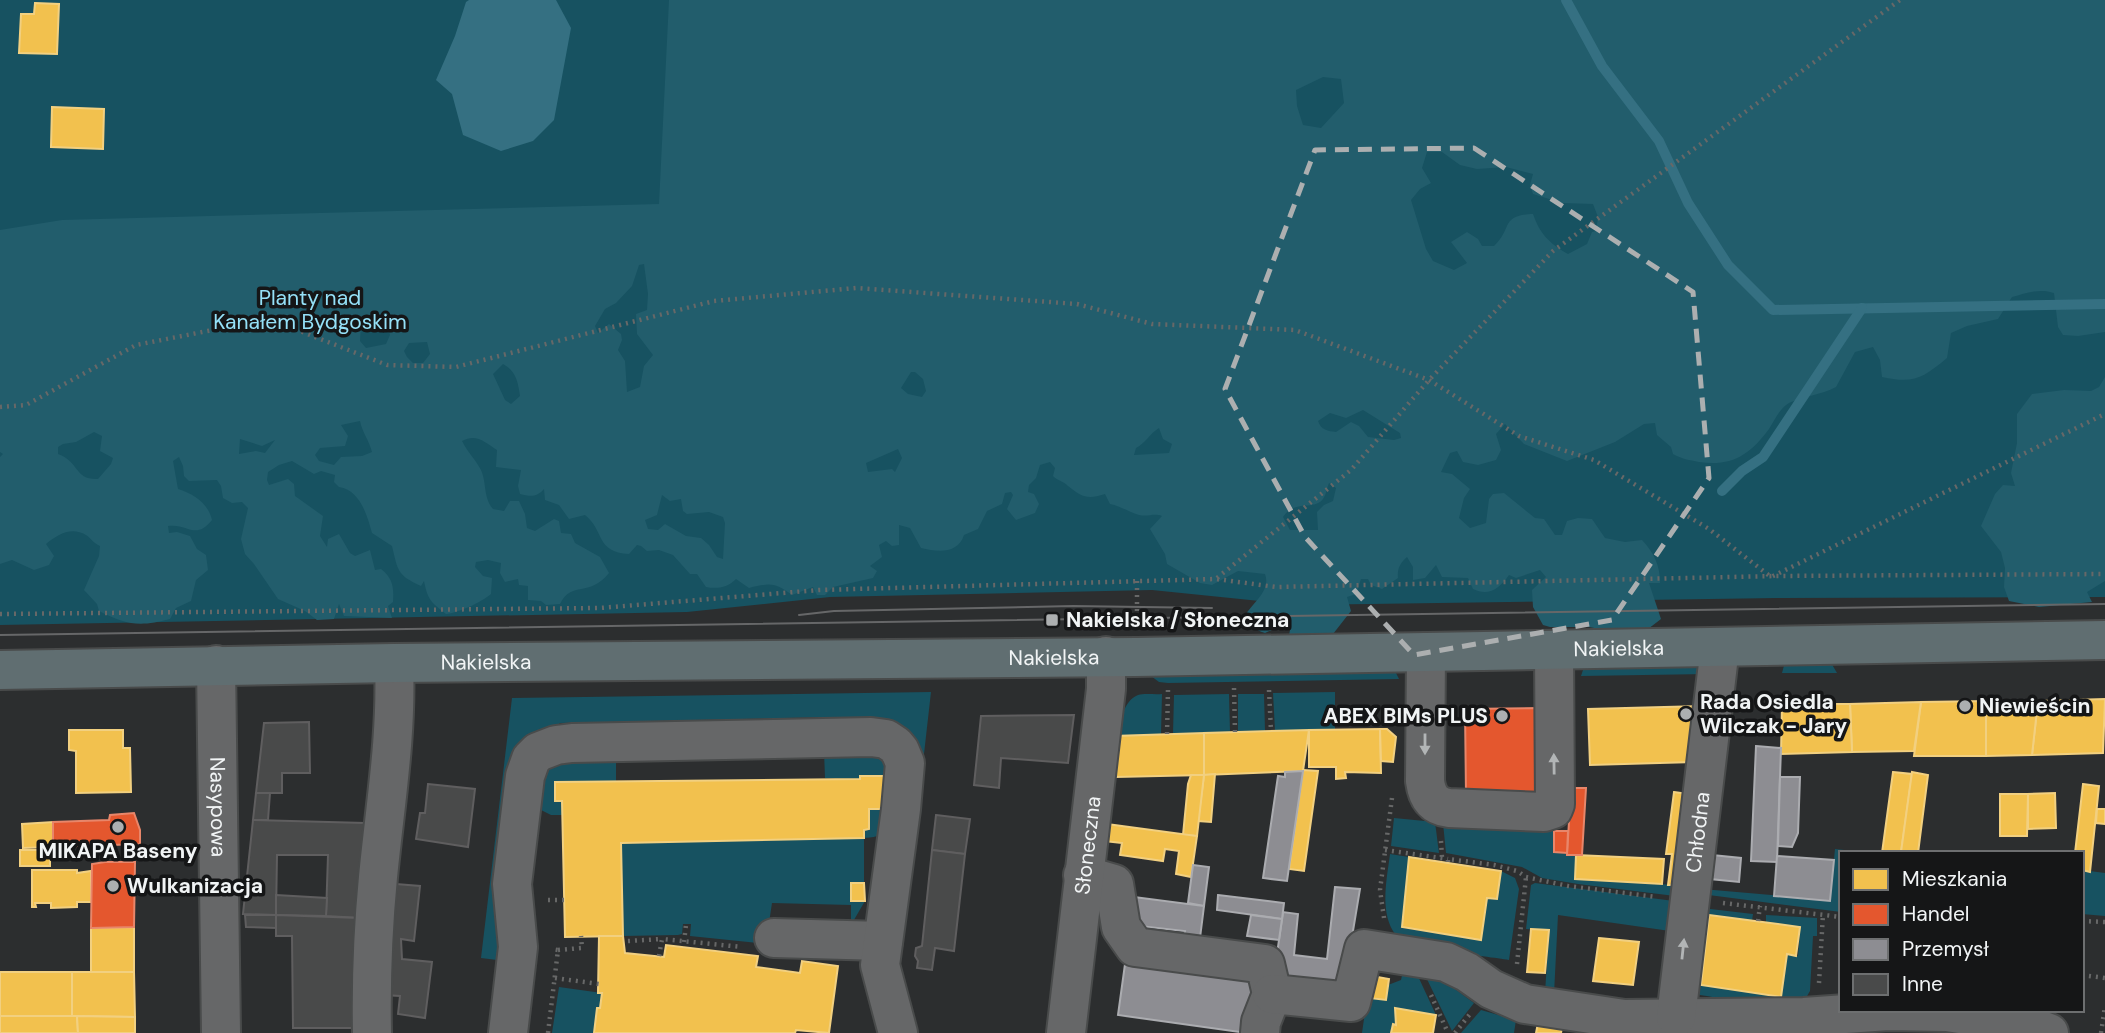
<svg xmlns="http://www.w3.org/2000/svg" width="2105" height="1033" font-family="'DM Sans',sans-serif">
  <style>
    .green { fill: #175261 }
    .forest { fill: #225d6c; fill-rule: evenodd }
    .water { fill: #357082 }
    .homes { fill: #f2c14e; stroke: #f2d080; stroke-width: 2 }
    .shops { fill: #e4572e; stroke: #e8866a; stroke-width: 2 }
    .industry { fill: #8d8d92; stroke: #abacb0; stroke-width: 2 }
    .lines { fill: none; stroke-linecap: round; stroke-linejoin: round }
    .stream { stroke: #357082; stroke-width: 10 }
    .building { fill: #494a4a; stroke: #5f5e5f; stroke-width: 2 }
    .minor-casing { stroke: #494b4b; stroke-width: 42 }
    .major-casing { stroke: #494b4b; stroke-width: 42 }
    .path { stroke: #676868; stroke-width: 4.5; stroke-dasharray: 2 5; stroke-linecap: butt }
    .minor { stroke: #666768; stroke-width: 38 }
    .major { stroke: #606e71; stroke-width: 38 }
    .tram { stroke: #666768; stroke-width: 2 }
    .oneway { fill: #b2b5b6 }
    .marked { fill: none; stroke: #acafb0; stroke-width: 5; stroke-dasharray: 14 9; stroke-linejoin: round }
    .poi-dot { fill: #acafb0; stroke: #151617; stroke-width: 2.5 }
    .labels { text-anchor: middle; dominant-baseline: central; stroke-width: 7; stroke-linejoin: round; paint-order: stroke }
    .park-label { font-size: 21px; fill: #95e1f8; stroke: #151617 }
    .poi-label { font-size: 21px; font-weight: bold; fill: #f1f4f5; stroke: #151617; text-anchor: start }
    .street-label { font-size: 21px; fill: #f1f4f5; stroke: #151617 }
  </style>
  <rect width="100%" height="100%" fill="#2c2e2f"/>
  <!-- green -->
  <g class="green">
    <polygon points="0,0 2105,0 2105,597 1777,598 1299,605 1152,590 830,597 687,612 0,625"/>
    <polygon points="1830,661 1837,673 1782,673 1785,662"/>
    <polygon points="1704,662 1708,674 1581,676 1584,667"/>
    <polygon points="1373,668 1396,673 1399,679 1168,683 1159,682 1147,673"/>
    <polygon points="931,692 918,807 914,766 846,729 832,717 560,723 530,748 505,961 481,958 512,698"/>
    <polygon points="1335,692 1335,730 1275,731 1273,693"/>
    <path d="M1162,694L1161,734L1114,736C1119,724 1124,700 1138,695C1145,693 1155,695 1162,694Z"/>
    <polygon points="1229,694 1230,732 1173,734 1174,695"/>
    <polygon points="1238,694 1264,694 1265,731 1238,732"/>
    <path d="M876,750C904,755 890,804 888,825C884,837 875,837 864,838V883L851,884L852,901H865L851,925V905L772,903L769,923L758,926V943L690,936L691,924H683L682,934L678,935L623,936L621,843L863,838L864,830L869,829V809H885L884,776H861L860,779L825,778L824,751Z"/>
    <polygon points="616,757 616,783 603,783 602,781 555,782 555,800 562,801 562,815 551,815 539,809 543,776 549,765"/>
    <polygon points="1394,818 1435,822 1439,853 1391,846"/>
    <polygon points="1443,823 1554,831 1555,852 1576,855 1575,879 1676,885 1675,896 1578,884 1542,878 1522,867 1446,853"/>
    <polygon points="1835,849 1872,853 1841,853 1841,912 1701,894 1702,889 1830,900"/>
    <path d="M1390,854L1409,857L1403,928L1481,939L1487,898L1497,899L1501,871L1515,878L1519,889L1509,960C1487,956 1404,949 1393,931C1380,909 1387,878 1390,854Z"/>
    <polygon points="2082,870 2105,873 2105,916 2082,914"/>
    <polygon points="1535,883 1674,901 1670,931 1558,915 1554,994 1545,993 1549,931 1526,929 1531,885"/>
    <path d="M1702,908L1753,914L1752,921L1709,915L1705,943L1798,956L1800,928L1766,922V915L1817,918V936H1813L1810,991C1807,996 1805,1001 1799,1003C1772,1011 1728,999 1700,995L1690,987Z"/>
    <polygon points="1403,971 1417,974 1436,1015 1396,1008 1396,1025 1393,1025 1391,1033 1362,1033 1367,998 1386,1000 1388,985 1401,980"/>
    <polygon points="1425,975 1440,978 1474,1003 1452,1031"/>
    <polygon points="559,987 602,993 600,1008 597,1008 594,1033 552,1033"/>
    <polygon points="1481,1010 1516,1020 1514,1033 1461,1033"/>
  </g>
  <!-- forest -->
  <g class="forest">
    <path d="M669,0H2105V332L2078,336L2063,335L2058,327L2054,293C2040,288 2027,293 2012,297L1998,319L1967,326L1951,333L1947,358C1923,378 1914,384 1882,377L1880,360L1873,347L1855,352L1836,387C1821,395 1803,396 1789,403C1779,409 1775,420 1769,429C1750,455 1731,467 1699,462C1689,460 1682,459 1673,454L1671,447L1657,435L1655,423L1644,424L1615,442L1567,461L1524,444L1505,424L1496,434L1501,450L1496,460L1478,465L1463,462L1457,451L1450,453L1441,472L1452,474L1470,489L1464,498L1459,518L1470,528L1486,523L1489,499L1493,494L1504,493L1535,518L1544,519L1555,535H1562L1567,521L1578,518L1592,519L1605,538L1625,542L1642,540C1654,553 1660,565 1660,583H1649L1661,619L1648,629L1611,631L1589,627H1550L1543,625L1533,607L1532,590L1546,577L1540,570L1516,578L1509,575C1500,588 1489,597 1473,589L1468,578L1442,577L1436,565L1425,578L1413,580V567L1407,557C1400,563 1397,569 1398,578L1382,589L1371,585L1368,579H1361L1356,594L1347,597L1351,611L1333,634L1316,641L1304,634L1289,635L1290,630L1276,628L1265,633C1254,630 1250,625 1246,614C1254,602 1271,590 1265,574L1238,571L1212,585L1200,583L1167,564L1165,554L1150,529L1162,516C1154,513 1148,517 1139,515C1129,512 1120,506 1110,504L1105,494C1087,500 1082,497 1068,486C1063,481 1058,481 1053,476L1055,468L1050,462L1040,465L1036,478L1029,485L1028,492L1034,494L1039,504L1035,513L1016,520L1007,509L1013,495L1011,492L1005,493L1002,504L987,511L978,529L964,535C958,554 938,552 921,548L910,528L899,525V545L892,546L886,541L879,545L882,557L870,566L877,571L873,578L833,587L825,595H817L813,587L792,595C774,582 770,583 749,588L736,579C727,588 717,589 706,587L697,574H690L673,555L659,550L647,551L641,546L637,545L629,554C595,552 605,531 585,515L569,519L559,505L545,500L544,489C537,497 531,497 520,494L518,486L521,470L496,467L497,450C485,442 476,433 462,441C468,453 476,460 481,470C487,484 483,497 493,509L504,511L510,501H519L525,514L527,528L535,531L554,519L559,521L561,533L571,534L575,543L600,557L609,573C589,598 572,580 560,604L546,605L541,601L528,600V586L519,585L518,579L505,582L500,573L501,563L488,560L476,562L475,567L483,576L492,578L491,594C482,602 458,613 446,614C431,602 428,601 424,581L421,586C397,575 398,571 392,546L372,533C367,515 360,490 339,487L334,482L335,475L321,471L314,474L292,461L279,465L268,472L267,480L269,485L288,479L294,484L295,496L323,516L320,536L327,547L328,539L339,534L350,553L355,556L370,550L375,570L381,569C393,578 394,588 393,602L388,606L392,618L344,616L339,604L334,619L317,620L305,611L278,599L254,564L245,554L241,539L248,508L242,502L232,503L223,498L221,486L217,480L189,481L184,476L183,466L179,457L173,461L178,489C194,494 208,503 212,520C195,541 188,523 168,526L169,533L177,532L190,536L197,549L206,555L208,570L196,580L191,601L176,608L170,619C140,627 126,625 99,611L97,604L84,590L99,556L100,546C93,543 92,539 86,535C71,526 57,535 46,544L54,556L49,565L34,570L12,560L0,564V457L3,454L0,452V230L62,220L659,204ZM1323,77L1341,79L1344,103L1321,128L1303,125L1297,106L1296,90ZM1427,152H1442L1460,165L1477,169L1506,167L1533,174L1530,185L1533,194L1562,203L1593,204L1598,217L1596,231L1592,232L1587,244L1568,254C1549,243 1540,234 1533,214C1500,215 1513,228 1494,246H1482L1478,239L1467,232L1451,242L1467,263L1454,270L1433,261L1426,249L1411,200L1420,189L1431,183L1422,168ZM644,264L648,294L647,310L636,314L637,334L653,355L644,366L640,387L627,392L625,361L618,350L622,340L621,334L609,324L598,333L595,326L605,309L616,303L632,286L639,265ZM378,322L387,324L390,335L386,344L366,348L360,341L361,325ZM427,342L430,354L423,363H413L407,357L404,351L409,343ZM503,364C516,371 518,382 520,396L511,404L505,400L493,374ZM911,372H915L923,379L926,391L922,397L908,394L901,388ZM1363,410L1400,433L1401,438L1394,440L1368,437L1359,426L1351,422L1336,432C1328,431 1321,430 1318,421L1330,413L1346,418ZM360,421C362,432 369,440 372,452L362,456L341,457L334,465L319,461L315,455L320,448L345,446L348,436L341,425ZM1159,428L1163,439L1172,444L1169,453L1134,455L1136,448C1146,443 1149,434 1159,428ZM94,432L102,436L100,451L113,458L111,464L98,479C74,480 80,462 58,454V447L63,444L76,442ZM240,439L262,446L275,440L265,453L256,451L239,454ZM898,449L902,458L895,472L892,469L868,472L866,463ZM1329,483L1336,488L1333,501L1324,505L1317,512L1318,530H1290L1283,517C1295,499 1314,511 1323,499C1326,495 1327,488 1329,483ZM662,495L670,501L681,499L683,511L687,514L709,512L723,517L725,523L723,559L717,557L709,545L701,538L686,536L665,524L658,530L648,529L645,520L657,515Z"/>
    <polygon points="2105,377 2105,581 2087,592 2092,602 2039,607 2009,601 2004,587 2005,568 2001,552 1981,526 1995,494 2003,485 2015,486 2011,473 2017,443 2017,414 2032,394 2064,390 2091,391 2099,387"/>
  </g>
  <!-- water -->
  <polygon class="water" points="469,0 556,0 571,28 554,120 533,141 501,151 463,135 452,94 436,80 455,36 466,2"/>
  <!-- homes -->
  <g class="homes">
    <polygon points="35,3 59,4 57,54 19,53 21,14 34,14"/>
    <polygon points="52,107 104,109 103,149 51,147"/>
    <polygon points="2105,699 2103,753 2032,755 2038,701"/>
    <polygon points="1986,701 2038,701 2032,755 1986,756"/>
    <polygon points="1986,701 1986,756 1914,756 1921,702"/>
    <polygon points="1921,702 1914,751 1852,752 1850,704"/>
    <polygon points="1782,704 1850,704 1852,752 1781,754"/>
    <polygon points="1702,706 1694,762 1590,765 1588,709"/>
    <polygon points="1380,729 1381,773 1345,772 1346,778 1336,779 1336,767 1309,767 1309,730"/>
    <polygon points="1380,729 1387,729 1396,737 1393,762 1381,761"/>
    <polygon points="69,730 123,730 123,748 130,748 131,792 76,793 76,751 69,750"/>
    <polygon points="1309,730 1303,771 1204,775 1204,733"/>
    <polygon points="1204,733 1204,775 1116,777 1114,736"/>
    <polygon points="1303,770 1318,771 1304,871 1289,869"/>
    <polygon points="1893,772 1912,774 1901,853 1882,853"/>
    <polygon points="1912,772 1928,775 1918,853 1903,853 1901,852"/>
    <polygon points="1215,774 1211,822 1198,821 1204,775"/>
    <polygon points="1191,775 1204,775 1197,836 1183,835 1188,784"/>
    <polygon points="860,776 884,776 885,809 869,809 869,829 864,830 864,838 621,843 623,936 565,937 562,801 555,801 555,782 860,779"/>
    <polygon points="2083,784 2099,786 2090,872 2082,870 2082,853 2075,853"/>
    <polygon points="1674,792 1689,794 1676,885 1668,885 1672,854 1666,854"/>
    <polygon points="2055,793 2056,828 2028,829 2028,794"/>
    <polygon points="2000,794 2028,794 2027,836 2000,836"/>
    <polygon points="2097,809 2105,809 2105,824 2096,823"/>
    <polygon points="53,822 53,847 23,848 22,824"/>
    <polygon points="1107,824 1197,836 1191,877 1176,874 1179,851 1165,849 1163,861 1120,855 1122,843 1105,841"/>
    <rect x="20" y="850" width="30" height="16"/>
    <polygon points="1576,855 1664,859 1662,884 1575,879"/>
    <polygon points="1409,857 1501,871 1497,899 1487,898 1481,940 1402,927"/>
    <polygon points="32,870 77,870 77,873 91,871 91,902 77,902 77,907 51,908 51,903 35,903 36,907 32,907"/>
    <polygon points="851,883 864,883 865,901 851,901"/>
    <polygon points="1709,915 1800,927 1796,956 1787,954 1781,997 1701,985"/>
    <polygon points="134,927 134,972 91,972 91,928"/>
    <polygon points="1531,929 1549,930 1545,973 1527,972"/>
    <polygon points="599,936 623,936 625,953 664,957 666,945 758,956 756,967 800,973 802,961 838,966 829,1033 796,1030 795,1033 594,1033 597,1008 600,1008 602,993 598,993"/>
    <polygon points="1599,938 1639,942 1633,985 1593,981"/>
    <rect x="0" y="972" width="72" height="44"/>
    <polygon points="72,972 134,972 135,1017 72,1016"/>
    <polygon points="1372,976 1389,979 1386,1000 1369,998"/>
    <polygon points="1395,1008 1436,1015 1433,1033 1391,1033 1393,1024 1396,1025"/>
    <polygon points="0,1016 77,1016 78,1033 0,1033"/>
    <polygon points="77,1016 135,1017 135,1033 78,1033"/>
    <polygon points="1538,1023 1562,1027 1561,1033 1536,1033"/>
  </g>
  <!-- shops -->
  <g class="shops">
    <polygon points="1540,708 1541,793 1466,795 1465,709"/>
    <polygon points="1571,788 1586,788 1582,855 1567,855"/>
    <polygon points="134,813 140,830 140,844 53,847 53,822 109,820 110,815"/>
    <polygon points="1554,831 1568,831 1567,853 1554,852"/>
    <polygon points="105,862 135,862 134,927 91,928 92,864"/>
  </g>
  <!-- industry -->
  <g class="industry">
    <polygon points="1756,746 1781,748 1777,862 1751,861"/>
    <polygon points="1303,771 1287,881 1263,878 1278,776 1285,777 1285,772"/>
    <polygon points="1780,777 1800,777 1798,833 1792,847 1778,846"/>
    <polygon points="1712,855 1741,858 1739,882 1710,879"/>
    <polygon points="1777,856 1834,860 1830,901 1774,896"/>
    <polygon points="1193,865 1209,867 1204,906 1188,903"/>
    <polygon points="1335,887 1360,889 1348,961 1341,983 1274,975 1283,912 1298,914 1294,955 1327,959"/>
    <polygon points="1218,895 1284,903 1282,919 1217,910"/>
    <polygon points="1134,897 1204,906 1200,938 1184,936 1185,931 1131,925"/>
    <polygon points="1251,915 1282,919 1279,940 1247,936"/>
    <polygon points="1126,957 1261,976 1247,1033 1118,1015"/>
  </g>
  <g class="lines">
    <!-- stream -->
    <g class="stream">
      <polyline points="1566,0 1602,66 1659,141 1688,203 1728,265 1773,310 2105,304"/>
      <polyline points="1722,491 1742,471 1763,457 1862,308"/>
    </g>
  </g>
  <!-- building -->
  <g class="building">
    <polygon points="1074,715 1068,763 1001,758 999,788 974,785 981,716"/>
    <polygon points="309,722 310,773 282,773 282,793 256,793 264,723"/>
    <polygon points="428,784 475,789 468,847 416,839 420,813 425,813"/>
    <polygon points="256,793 270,793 268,820 253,820"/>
    <polygon points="936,815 970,819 965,854 932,850"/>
    <polygon points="253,820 365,823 360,918 326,916 328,855 277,855 276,915 243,914"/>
    <polygon points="932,850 965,854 954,951 935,948 932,970 917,968 918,961 915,956 916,948 922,946"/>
    <polygon points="396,884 420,886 414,941 401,939 402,959 432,962 425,1018 398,1014 400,996 383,995"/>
    <polygon points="276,895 327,898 326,916 276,915"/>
    <polygon points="245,915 276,915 276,928 246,927"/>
    <polygon points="276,915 360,918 357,1028 293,1028 292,936 276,936"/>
  </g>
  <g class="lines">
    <!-- minor casing -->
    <g class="minor-casing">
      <g id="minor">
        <path d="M1426,652L1425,781C1427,796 1433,806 1449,808L1544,812L1553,809L1555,804L1554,650"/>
        <path id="s1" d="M216,665L221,1033"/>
        <polyline points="1083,875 1114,884 1121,927 1135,947 1265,964 1272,994 1261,1022 1260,1033"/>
        <polyline points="774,938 883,941"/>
        <polyline points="1272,994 1351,1002 1364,949 1446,962 1467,972 1491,989 1525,1004 1624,1019 1804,1017 1888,1011 1947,1012 2025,1024 2049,1033"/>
        <path id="s2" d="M1676,1017L1720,647"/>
        <path d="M372,1033C371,981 373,929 378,877C385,805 397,737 394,663"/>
        <polyline points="508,1033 518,947 512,884 525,776 531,759 538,752 556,745 572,743 871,737 886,739 895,745 900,751 905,763 901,809 880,965 898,1033"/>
        <path id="s3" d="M1066,1033L1106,689V656"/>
      </g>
    </g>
    <!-- major casing -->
    <g class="major-casing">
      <g id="major">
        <path id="s4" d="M0,670L394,663L1136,657L2105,640"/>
      </g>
    </g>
    <!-- path -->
    <g class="path">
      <polyline points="0,407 26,405 136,345 269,319 387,365 456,367 714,301 856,288 1077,304 1152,324 1295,330 1429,380 1519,436 1594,460 1709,529 1771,577 2105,414"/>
      <polyline points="1217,578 1351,470 1429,380 1553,251 1900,0"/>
      <polyline points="1137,581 1137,624"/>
      <polyline points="0,614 600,608 819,590 1216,579 1276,587 1776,576 2105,574"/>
      <polyline points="1234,688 1235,732"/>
      <polyline points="1269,690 1271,731"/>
      <polyline points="1167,734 1168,689"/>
      <polyline points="1441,841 1442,858"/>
      <polyline points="1385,850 1448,859"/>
      <polyline points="1448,862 1448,859 1494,865 1517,871 1526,877 1568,886 1656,897"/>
      <polyline points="548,900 564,900"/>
      <polyline points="1723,903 1841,917"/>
      <polyline points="1384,918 1380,890 1392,798"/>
      <polyline points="1758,921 1760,906"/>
      <polyline points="2082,921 2105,922"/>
      <polyline points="628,941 662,939"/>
      <polyline points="684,942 686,925"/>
      <polyline points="558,950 582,948 581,936"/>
      <polyline points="659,956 662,939 742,947"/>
      <polyline points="1517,964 1526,877"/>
      <polyline points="2082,975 2105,978"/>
      <polyline points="555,978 599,984"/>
      <polyline points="1819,983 1823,914"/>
      <polyline points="1431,995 1448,1033"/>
      <polyline points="548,1033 558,950 552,949"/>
      <polyline points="1455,1033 1470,1014"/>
      <polyline points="2101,1033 2105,1006"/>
    </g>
    <!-- minor -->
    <use href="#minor" class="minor"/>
    <!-- major -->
    <use href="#major" class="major"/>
    <!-- tram -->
    <g class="tram">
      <polyline points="799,615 834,611 1073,606 1212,608"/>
      <polyline points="0,635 2105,604"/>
    </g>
  </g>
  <!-- one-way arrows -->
  <defs><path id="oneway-solid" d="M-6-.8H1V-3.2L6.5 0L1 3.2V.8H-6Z" transform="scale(1.75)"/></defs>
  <g class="oneway">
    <use href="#oneway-solid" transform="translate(1425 744) rotate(90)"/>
    <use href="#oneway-solid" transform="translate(1554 764) rotate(-91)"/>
    <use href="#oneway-solid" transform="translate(1683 949) rotate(-84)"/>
  </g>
  <!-- marked area -->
  <path class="marked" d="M1474,148L1693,292L1709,478L1612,620L1414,655L1305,537L1225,389L1315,150Z"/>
  <!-- markers -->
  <g class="poi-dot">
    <rect x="1045" y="613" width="14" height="14" rx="3.5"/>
    <circle cx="1965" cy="706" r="7"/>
    <circle cx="1686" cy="714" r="7"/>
    <circle cx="1502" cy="716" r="7"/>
    <circle cx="118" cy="827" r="7"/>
    <circle cx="113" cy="886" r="7"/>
  </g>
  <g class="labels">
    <!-- park labels -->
    <g class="park-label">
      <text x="310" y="298">Planty nad<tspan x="310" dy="24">Kanałem Bydgoskim</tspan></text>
    </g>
    <!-- poi labels -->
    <g class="poi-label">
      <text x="1066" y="620">Nakielska / Słoneczna</text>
      <text x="1700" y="702">Rada Osiedla<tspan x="1700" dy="24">Wilczak - Jary</tspan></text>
      <text x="1979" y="706">Niewieścin</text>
      <text x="1488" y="716" text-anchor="end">ABEX BIMs PLUS</text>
      <text x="118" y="851" text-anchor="middle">MIKAPA Baseny</text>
      <text x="127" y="886">Wulkanizacja</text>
    </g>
    <!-- street labels -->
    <g class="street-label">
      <text stroke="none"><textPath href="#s4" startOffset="1619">Nakielska</textPath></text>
      <text stroke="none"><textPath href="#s4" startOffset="1054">Nakielska</textPath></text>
      <text stroke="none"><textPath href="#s4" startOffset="486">Nakielska</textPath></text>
      <text stroke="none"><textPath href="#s1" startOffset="142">Nasypowa</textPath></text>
      <text stroke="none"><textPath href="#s2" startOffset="186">Chłodna</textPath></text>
      <text stroke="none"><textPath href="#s3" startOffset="189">Słoneczna</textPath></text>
    </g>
  </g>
  <!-- legend -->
  <rect x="1839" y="851" width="245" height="161" fill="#151617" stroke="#6d6f70" stroke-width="2"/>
  <rect x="1853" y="869" width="35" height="21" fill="#f2c14e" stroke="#6d6f70" stroke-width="2"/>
  <text x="1902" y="886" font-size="21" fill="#f1f4f5">Mieszkania</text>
  <rect x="1853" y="904" width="35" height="21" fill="#e4572e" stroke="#6d6f70" stroke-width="2"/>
  <text x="1902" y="921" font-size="21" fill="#f1f4f5">Handel</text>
  <rect x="1853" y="939" width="35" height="21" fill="#8d8d92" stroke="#6d6f70" stroke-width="2"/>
  <text x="1902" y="956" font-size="21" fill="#f1f4f5">Przemysł</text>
  <rect x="1853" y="974" width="35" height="21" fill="#494a4a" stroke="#6d6f70" stroke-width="2"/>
  <text x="1902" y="991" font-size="21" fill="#f1f4f5">Inne</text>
</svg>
